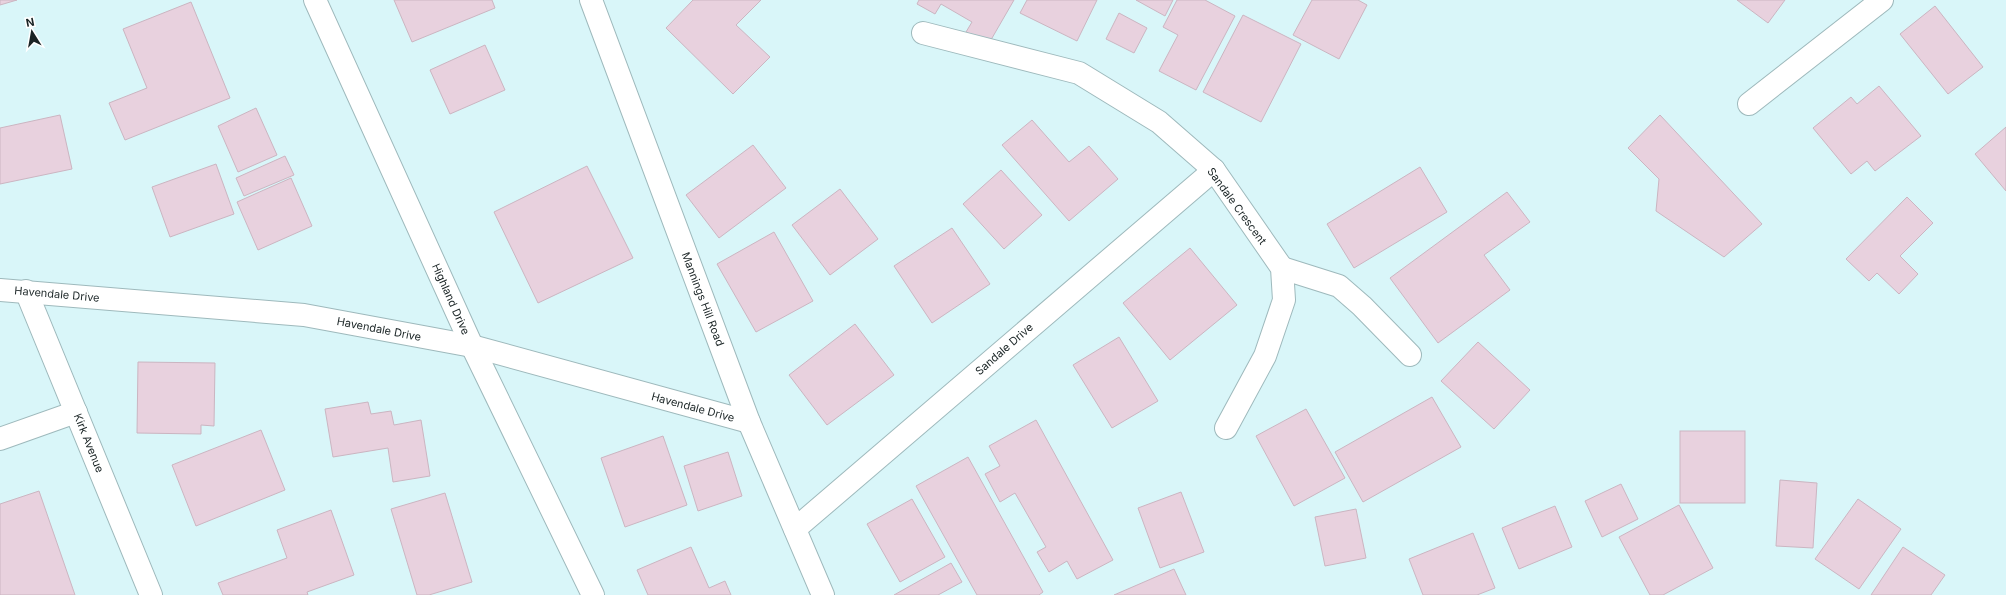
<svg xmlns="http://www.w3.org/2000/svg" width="2006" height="595" font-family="Inter,sans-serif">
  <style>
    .building { fill: #e8d1de; stroke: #cbb5c1 }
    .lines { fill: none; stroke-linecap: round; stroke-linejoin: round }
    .street-casing { stroke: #9eb9bc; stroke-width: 24 }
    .secondary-casing { stroke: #9eb9bc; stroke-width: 24 }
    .street { stroke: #fff; stroke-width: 22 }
    .secondary { stroke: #fff; stroke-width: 22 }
    .labels { text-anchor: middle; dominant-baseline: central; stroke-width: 3; stroke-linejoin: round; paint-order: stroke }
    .street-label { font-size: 11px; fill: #192324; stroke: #fff }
  </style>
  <rect width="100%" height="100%" fill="#d9f6f9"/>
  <!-- building -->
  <g class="building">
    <polygon points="0,0 17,0 0,5"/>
    <polygon points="394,0 492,0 495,8 412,42"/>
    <polygon points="693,0 761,0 736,25 770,57 733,94 666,28"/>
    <polygon points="919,0 1014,0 988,45 966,32 972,22 941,4 935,14 917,4"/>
    <polygon points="1027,0 1097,0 1077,41 1020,13"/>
    <polygon points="1136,0 1173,0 1165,16"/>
    <polygon points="1177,0 1205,0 1235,16 1196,90 1159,71 1178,35 1163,27"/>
    <polygon points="1312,0 1358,0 1367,5 1339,59 1293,35"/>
    <polygon points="1737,0 1785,0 1768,23"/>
    <polygon points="191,2 230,98 125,140 109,103 147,88 123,29"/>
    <polygon points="1935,6 1983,67 1948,94 1900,34"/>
    <polygon points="1119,13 1147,28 1134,53 1106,39"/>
    <polygon points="1243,15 1301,44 1261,122 1203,92"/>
    <polygon points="485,45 505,90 450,114 430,70"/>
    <polygon points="1879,86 1921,136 1875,171 1867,161 1851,174 1813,128 1851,97 1857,104"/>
    <polygon points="256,108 277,155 238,172 218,126"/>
    <polygon points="60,115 72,169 0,184 0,128"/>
    <polygon points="1660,115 1762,224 1724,257 1656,211 1659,179 1628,148"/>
    <polygon points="1032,120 1069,162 1089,146 1118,179 1069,221 1002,145"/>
    <polygon points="2006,127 2006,191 1975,154"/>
    <polygon points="753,145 786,188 719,238 686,195"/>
    <polygon points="285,156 294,175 244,196 236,178"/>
    <polygon points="216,164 234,214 170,237 152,187"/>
    <polygon points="587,166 633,258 538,303 494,212"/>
    <polygon points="1420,167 1447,212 1354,268 1327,224"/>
    <polygon points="1001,170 1042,215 1004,249 963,204"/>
    <polygon points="291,178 312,226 258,250 237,202"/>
    <polygon points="840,189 878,239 830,275 792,225"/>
    <polygon points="1507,192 1530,222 1484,255 1510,290 1438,343 1390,278"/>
    <polygon points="1907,197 1933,223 1900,256 1918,274 1899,294 1877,273 1869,281 1846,259"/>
    <polygon points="952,228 990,284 932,323 894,266"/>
    <polygon points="774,232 813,301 756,332 717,264"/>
    <polygon points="1190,248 1237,305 1170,360 1123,303"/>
    <polygon points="855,324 894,375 827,425 789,375"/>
    <polygon points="1119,337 1158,401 1112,428 1073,365"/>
    <polygon points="1478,342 1530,390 1494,429 1441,381"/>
    <polygon points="138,362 215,363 214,426 201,425 201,434 137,433"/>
    <polygon points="1432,397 1461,447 1363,502 1335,452"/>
    <polygon points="368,402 371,414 391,411 394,425 421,420 430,476 393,482 388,448 333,457 325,409"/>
    <polygon points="1306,409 1345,478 1294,506 1256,436"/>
    <polygon points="1036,420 1113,560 1077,579 1067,561 1049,572 1037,552 1046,547 1015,493 1000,502 985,474 1000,466 989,446"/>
    <polygon points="261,430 285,490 196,526 172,465"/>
    <rect x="1680" y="431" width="65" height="72"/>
    <polygon points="663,436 687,505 625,527 601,458"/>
    <polygon points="728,452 742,496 698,511 684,466"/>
    <polygon points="968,457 1043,592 1039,595 977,595 916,486"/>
    <polygon points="1780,480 1817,483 1813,548 1776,546"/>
    <polygon points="1621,484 1638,519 1602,537 1585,501"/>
    <polygon points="39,491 75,595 0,595 0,504"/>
    <polygon points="1181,492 1204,552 1160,568 1138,508"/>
    <polygon points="445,493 472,582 429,595 417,595 391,509"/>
    <polygon points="912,499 945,557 900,582 867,524"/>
    <polygon points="1858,499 1901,529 1859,589 1815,559"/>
    <polygon points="1679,505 1713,568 1663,595 1650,595 1619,537"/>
    <polygon points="1555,506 1572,547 1519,569 1502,528"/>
    <polygon points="1356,509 1366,558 1325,566 1315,517"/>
    <polygon points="331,510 354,575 307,592 308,595 223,595 218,583 287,558 277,530"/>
    <polygon points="1473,533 1495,588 1477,595 1423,595 1409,559"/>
    <polygon points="691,547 709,588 725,581 731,595 648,595 637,570"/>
    <polygon points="1903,547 1945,575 1931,595 1871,595"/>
    <polygon points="951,563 962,582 938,595 894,595"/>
    <polygon points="1174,569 1186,595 1114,595"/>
  </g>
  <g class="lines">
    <!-- street casing -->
    <g class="street-casing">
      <g id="street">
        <polyline points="315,0 472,346 593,595"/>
        <polyline points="923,33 1079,73 1159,122 1214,170 1282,268 1284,300 1265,356 1226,428"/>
        <polyline points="1749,104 1882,0"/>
        <polyline points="1282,268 1339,286 1362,306 1410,355"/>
        <polyline points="0,290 304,315 472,346 749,422"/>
        <polyline points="26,291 151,595"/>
        <polyline points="0,439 76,412"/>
        <polyline points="795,529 1214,170"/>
      </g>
    </g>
    <!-- secondary casing -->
    <g class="secondary-casing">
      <polyline id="secondary" points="591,0 749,422 823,595"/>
    </g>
    <!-- street -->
    <use href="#street" class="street"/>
    <!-- secondary -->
    <use href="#secondary" class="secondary"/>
  </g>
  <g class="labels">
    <!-- street labels -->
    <g class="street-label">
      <text transform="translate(1237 206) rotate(54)">Sandale Crescent</text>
      <text transform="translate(57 294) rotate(5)">Havendale Drive</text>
      <text transform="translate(451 299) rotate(66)">Highland Drive</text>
      <text transform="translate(703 299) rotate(69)">Mannings Hill Road</text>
      <text transform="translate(379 329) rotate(11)">Havendale Drive</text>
      <text transform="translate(1004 349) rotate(-41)">Sandale Drive</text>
      <text transform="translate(693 407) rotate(15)">Havendale Drive</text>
      <text transform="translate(89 443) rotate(68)">Kirk Avenue</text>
    </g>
  </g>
  <!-- north arrow -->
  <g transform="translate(32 32) rotate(349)" stroke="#ffffff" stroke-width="3" paint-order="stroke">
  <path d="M0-3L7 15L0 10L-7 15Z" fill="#192324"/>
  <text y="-6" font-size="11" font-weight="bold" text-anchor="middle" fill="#192324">N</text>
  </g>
</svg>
